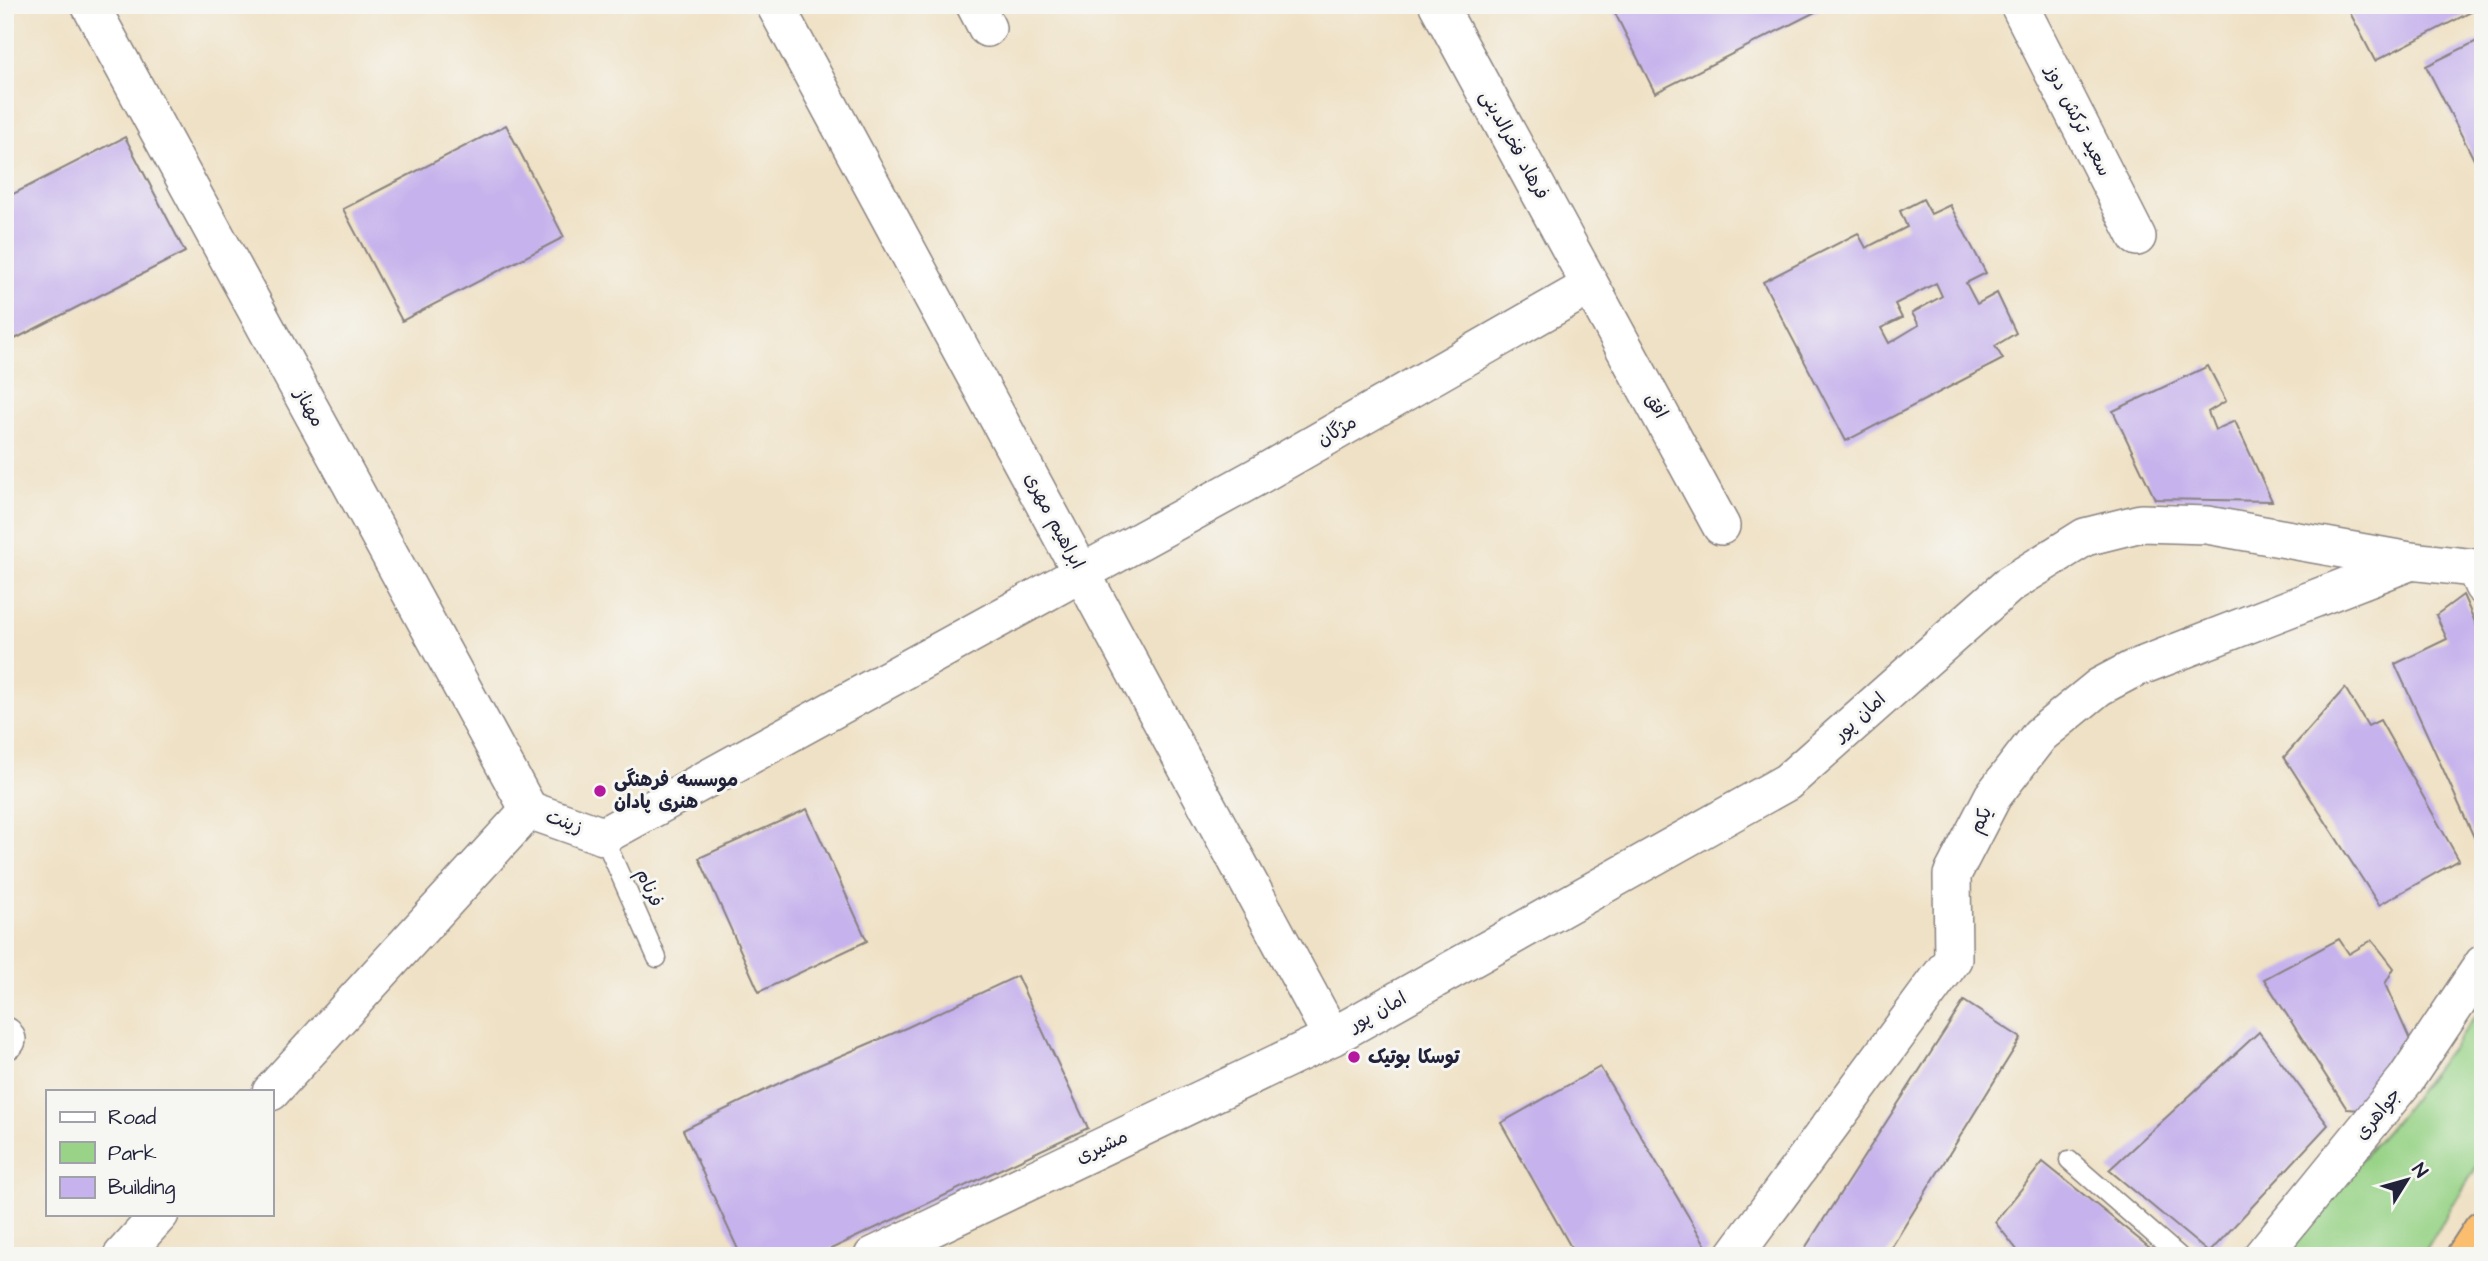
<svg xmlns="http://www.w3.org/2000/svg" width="2488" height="1261" font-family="'Architects Daughter','Playpen Sans Arabic',sans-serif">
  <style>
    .green { fill: #98d387; stroke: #5d7a61; stroke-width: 2 }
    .building { fill: #c6b2ec; fill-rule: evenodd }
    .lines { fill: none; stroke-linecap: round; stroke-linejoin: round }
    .lane-casing { stroke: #888280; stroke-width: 21 }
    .street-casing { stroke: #888280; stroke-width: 40 }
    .highway-casing { stroke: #888280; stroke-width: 42 }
    .lane { stroke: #fff; stroke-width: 18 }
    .street { stroke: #fff; stroke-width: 37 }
    .highway { stroke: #fbbd6e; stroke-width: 38 }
    .poi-dot { fill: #b5179e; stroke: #f6f6f2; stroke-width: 2.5 }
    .labels { text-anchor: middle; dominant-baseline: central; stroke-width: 6; stroke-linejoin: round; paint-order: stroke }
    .street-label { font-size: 19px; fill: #22223b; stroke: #f6f6f2 }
    .poi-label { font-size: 19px; font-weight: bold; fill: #22223b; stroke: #f6f6f2; text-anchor: start }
  </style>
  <rect width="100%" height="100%" fill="#f6f6f2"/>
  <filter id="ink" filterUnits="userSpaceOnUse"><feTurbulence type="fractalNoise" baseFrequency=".0143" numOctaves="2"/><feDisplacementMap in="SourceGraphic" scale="14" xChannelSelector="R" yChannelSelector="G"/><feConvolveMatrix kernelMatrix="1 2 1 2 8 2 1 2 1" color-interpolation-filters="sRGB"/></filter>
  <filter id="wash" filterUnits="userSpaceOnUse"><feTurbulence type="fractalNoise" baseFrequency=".00686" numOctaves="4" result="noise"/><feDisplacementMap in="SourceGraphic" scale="28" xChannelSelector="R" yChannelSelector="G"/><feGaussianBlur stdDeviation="1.57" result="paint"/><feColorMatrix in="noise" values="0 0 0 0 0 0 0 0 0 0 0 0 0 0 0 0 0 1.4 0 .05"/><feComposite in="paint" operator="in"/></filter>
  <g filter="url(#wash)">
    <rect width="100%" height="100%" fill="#efe1c5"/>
    <!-- green -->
    <polygon class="green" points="2483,1006 2483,1156 2422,1256 2275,1256 2396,1120"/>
    <g id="blocks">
      <!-- building -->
      <g class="building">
        <polygon points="1611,5 1829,5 1655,93"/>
        <polygon points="2346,5 2483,5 2483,6 2375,61"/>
        <polygon points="2483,38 2483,177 2426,66"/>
        <polygon points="506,125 564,237 402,321 343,209"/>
        <polygon points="125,137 185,252 5,344 5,198"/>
        <path d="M1923,199L1931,214L1950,205L1986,273L1966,283L1977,304L1997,293L2016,333L1995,346L2003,359L1846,441L1763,282L1858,233L1866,248L1907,227L1900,211ZM1936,283L1942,296L1912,313L1919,325L1889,343L1881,328L1902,318L1895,304Z"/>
        <polygon points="2208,366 2226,401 2208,412 2215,430 2235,421 2272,501 2155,499 2113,411"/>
        <polygon points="2463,595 2483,640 2483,843 2478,846 2395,664 2447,639 2436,615"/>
        <polygon points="2345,688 2368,726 2380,720 2459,860 2379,905 2284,757"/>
        <polygon points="807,809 867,941 759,992 699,858"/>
        <polygon points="2339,939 2349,954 2372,940 2394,968 2385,984 2410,1040 2395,1070 2361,1110 2347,1109 2264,979"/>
        <polygon points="1017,976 1088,1128 816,1256 741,1256 683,1130 798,1074 908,1027"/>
        <polygon points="1964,1001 2021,1038 1886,1256 1800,1256"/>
        <polygon points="2259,1032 2328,1125 2209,1253 2109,1170"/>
        <polygon points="1600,1067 1709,1251 1701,1256 1576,1256 1501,1123"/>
        <polygon points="2043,1162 2160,1256 2022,1256 1995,1222"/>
      </g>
    </g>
  </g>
  <g filter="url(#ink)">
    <use href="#blocks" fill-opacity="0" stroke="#888280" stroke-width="2"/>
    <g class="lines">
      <!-- lane casing -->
      <g class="lane-casing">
        <g id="lane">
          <polyline points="603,836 657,958"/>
          <polyline points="2069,1160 2179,1256"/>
        </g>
      </g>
      <!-- street casing -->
      <g class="street-casing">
        <g id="street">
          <polyline points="90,5 529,810"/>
          <polyline points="775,5 1332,1037"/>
          <polyline points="975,5 987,28"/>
          <polyline points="1438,5 1721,526"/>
          <polyline points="2019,5 2137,237"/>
          <polyline points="5,1036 7,1040"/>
          <polyline points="271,1092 529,810 603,836 1260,475 1590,286"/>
          <polyline points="122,1256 160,1214"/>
          <polyline points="873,1256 1332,1037 1787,782 2010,584 2085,537 2141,523 2207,525 2410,561 2475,568 2483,586"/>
          <polyline points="1734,1256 1953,959 1952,875 1993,796 2040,735 2099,687 2131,670 2409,562"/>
          <polyline points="2262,1256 2406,1079 2483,964"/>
        </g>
      </g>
      <!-- highway casing -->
      <g class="highway-casing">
        <polyline id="highway" points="2466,1256 2483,1230"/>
      </g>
      <!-- lane -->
      <use href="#lane" class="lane"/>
      <!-- street -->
      <use href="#street" class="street"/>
      <!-- highway -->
      <use href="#highway" class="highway"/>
    </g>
  </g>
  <!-- markers -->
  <g class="poi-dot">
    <circle cx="600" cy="791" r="7"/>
    <circle cx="1354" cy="1057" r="7"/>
  </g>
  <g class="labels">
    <!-- street labels -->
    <g class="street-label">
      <text transform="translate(2078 121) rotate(63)">سعید ترکش دوز</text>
      <text transform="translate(1514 145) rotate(61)">فرهاد فخرالدینی</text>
      <text transform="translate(1656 406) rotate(61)">افق</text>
      <text transform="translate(309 408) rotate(61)">مهناز</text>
      <text transform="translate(1337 431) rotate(-30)">مژگان</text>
      <text transform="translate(1054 521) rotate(62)">ابراهیم مهری</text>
      <text transform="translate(1860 717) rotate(-42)">امان پور</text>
      <text transform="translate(1981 820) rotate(-63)">یکم</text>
      <text transform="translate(564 822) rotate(19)">زینت</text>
      <text transform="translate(649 888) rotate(66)">فرنام</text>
      <text transform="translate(1378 1012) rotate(-29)">امان پور</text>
      <text transform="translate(2378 1114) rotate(-51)">جواهری</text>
      <text transform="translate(1102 1147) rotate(-25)">مشیری</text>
    </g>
    <!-- poi labels -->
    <g class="poi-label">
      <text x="614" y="780">موسسه فرهنگی<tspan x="614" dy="22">هنری پادان</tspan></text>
      <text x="1368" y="1057">توسکا بوتیک</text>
    </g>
  </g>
  <!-- margin -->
  <rect width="2488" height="1261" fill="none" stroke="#f6f6f2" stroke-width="28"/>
  <!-- legend -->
  <rect x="46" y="1090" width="228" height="126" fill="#f6f6f2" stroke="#a1a1a9" stroke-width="2"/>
  <rect x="60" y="1112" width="35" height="10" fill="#ffffff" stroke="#a1a1a9" stroke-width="2"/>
  <text x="108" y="1124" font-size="21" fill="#22223b">Road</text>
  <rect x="60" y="1142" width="35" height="21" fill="#98d387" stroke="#a1a1a9" stroke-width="2"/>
  <text x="108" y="1160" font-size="21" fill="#22223b">Park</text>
  <rect x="60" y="1177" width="35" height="21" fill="#c6b2ec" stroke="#a1a1a9" stroke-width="2"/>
  <text x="108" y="1194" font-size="21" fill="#22223b">Building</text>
  <!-- north arrow -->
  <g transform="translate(2407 1180) rotate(53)" stroke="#f6f6f2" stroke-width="5" paint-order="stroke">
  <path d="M0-5L12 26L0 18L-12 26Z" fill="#22223b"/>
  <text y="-10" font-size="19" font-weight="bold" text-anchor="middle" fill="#22223b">N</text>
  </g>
</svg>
